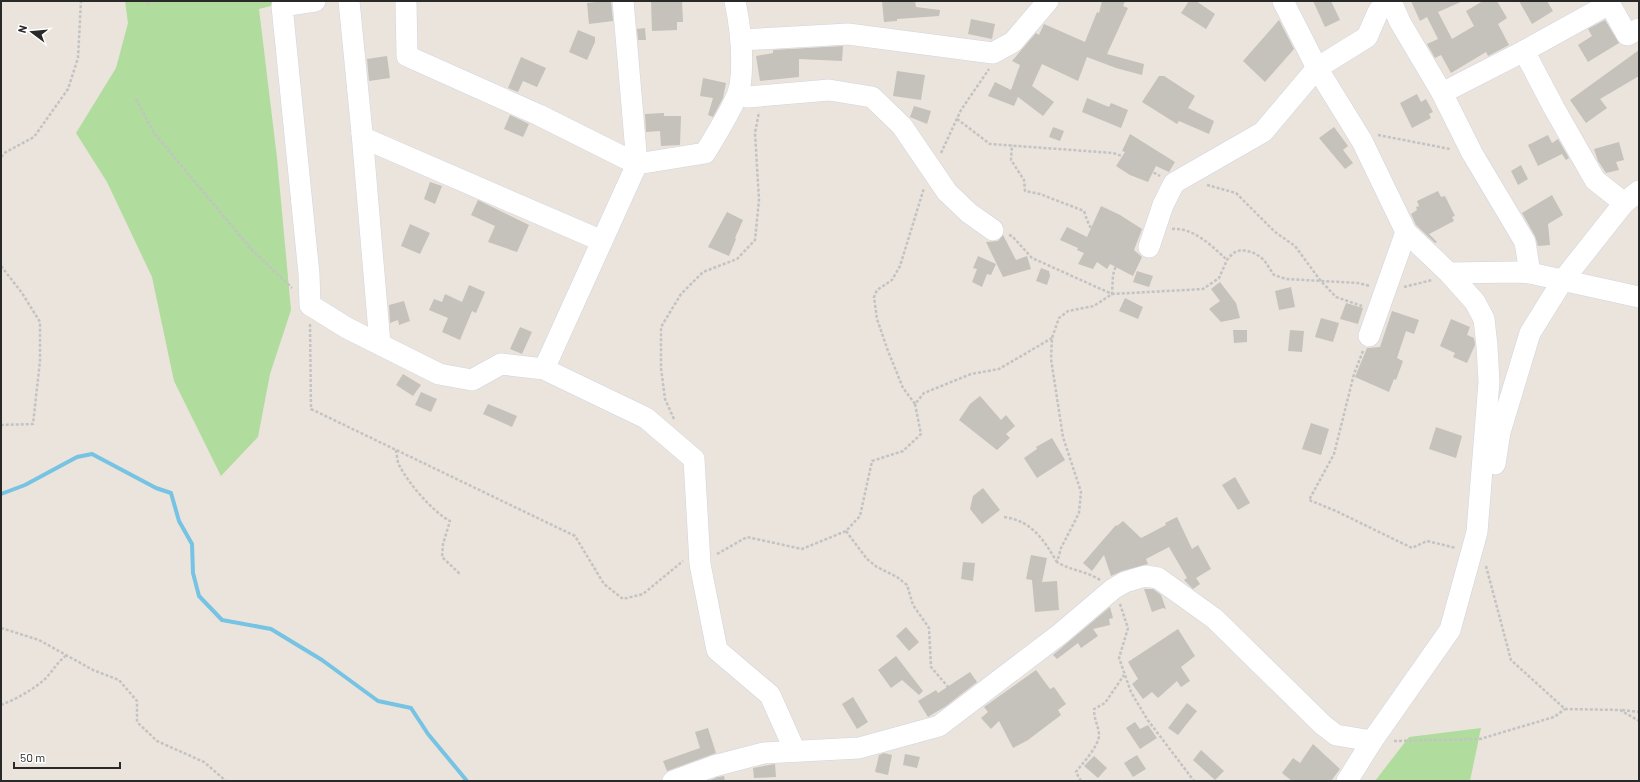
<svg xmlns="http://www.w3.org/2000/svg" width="1640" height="782" font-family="Barlow,sans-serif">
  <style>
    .green { fill: #b0dc9d }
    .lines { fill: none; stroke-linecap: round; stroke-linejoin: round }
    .stream { stroke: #77c3e3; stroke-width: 4 }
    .building { fill: #c5c1bb }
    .minor-casing { stroke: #d1d4e0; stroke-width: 22 }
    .path { stroke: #c3c3c3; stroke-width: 2.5; stroke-dasharray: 3 2; stroke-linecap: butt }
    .minor { stroke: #fff; stroke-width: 21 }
  </style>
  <rect width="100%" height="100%" fill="#eae4dc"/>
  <!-- green -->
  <g class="green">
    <polygon points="125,1 290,1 259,9 277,158 291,310 270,374 258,437 221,476 174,381 152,277 107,182 76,133 116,68 128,23"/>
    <polygon points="1481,728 1470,781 1375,781 1409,737"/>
  </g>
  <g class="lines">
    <!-- stream -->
    <polyline class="stream" points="1,494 25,485 77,457 92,454 156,488 171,493 179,521 192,544 193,573 199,596 222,620 271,629 322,660 378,701 411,708 428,734 467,781"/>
  </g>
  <!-- building -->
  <g class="building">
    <polygon points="604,1 611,1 613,21 589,24 587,3"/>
    <polygon points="651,1 682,1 683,22 677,22 677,30 652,31"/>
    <polygon points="882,1 915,1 916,7 940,10 939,16 897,19 897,21 884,22"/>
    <polygon points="1102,1 1125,1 1123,6 1128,8 1107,54 1144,64 1142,75 1116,68 1087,57 1078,81 1042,64 1032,86 1054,102 1043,116 1018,97 1014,106 988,96 995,82 1011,90 1020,65 1012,61 1036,33 1039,35 1044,24 1085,42 1097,12 1099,13"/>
    <polygon points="1189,1 1196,1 1215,14 1206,29 1181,13"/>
    <polygon points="1313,1 1331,1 1340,20 1325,27"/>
    <polygon points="1411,1 1463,1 1438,12 1452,39 1474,26 1466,11 1483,1 1497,1 1507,18 1498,24 1509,45 1488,56 1486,52 1451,73 1441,55 1435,58 1427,44 1438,39 1427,17 1420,21"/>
    <polygon points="1519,1 1547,1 1553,11 1532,24"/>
    <polygon points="971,19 995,24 992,39 968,34"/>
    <polygon points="1279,20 1294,49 1265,82 1243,61"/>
    <polygon points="1605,20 1619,43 1588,62 1578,45 1592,36 1588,29"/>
    <polygon points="645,28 646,40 638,40 637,29"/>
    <polygon points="578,30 595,37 595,42 587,60 569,52"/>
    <polygon points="843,46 842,61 799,59 799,77 760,81 756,56 773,53 773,50"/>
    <polygon points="1639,50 1639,76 1600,99 1607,108 1586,123 1570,100"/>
    <polygon points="387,56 390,78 369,81 367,59"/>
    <polygon points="521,57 546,68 537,87 523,81 518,92 508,88"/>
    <polygon points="897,71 925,75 921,100 893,96"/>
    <polygon points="1159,76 1164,76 1195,96 1188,108 1214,121 1209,134 1179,121 1177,124 1142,102"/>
    <polygon points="703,78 726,83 723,98 713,117 708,115 713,98 700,96"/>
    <polygon points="1417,94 1421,102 1426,99 1433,112 1429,114 1431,118 1412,128 1400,103"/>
    <polygon points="1087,98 1109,107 1111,103 1128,110 1121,128 1082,112"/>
    <polygon points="914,106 931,111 927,124 910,117"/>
    <polygon points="664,113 664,116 681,116 680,145 661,146 660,131 646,132 645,114"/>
    <polygon points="510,115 529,124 523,137 504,129"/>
    <polygon points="1053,127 1064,131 1060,141 1049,137"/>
    <polygon points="1334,127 1348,146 1343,150 1353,163 1345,169 1319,138"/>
    <polygon points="1130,134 1175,162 1169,172 1156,166 1148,182 1130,175 1116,166 1125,152 1122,151"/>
    <polygon points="1548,135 1552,143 1558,139 1569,158 1566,160 1562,154 1538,166 1528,145"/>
    <polygon points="1619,142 1624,160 1616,162 1619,170 1606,173 1598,161 1594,149"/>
    <polygon points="1521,165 1528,179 1518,185 1511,171"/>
    <polygon points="430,182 442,186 435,204 424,199"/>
    <polygon points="1438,191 1441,197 1445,196 1455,216 1452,217 1454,221 1429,234 1437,242 1435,243 1416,225 1411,214 1417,210 1416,207 1419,206 1417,201"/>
    <polygon points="1552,195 1563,215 1548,224 1550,245 1538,246 1535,236 1522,213"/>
    <polygon points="478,200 529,225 517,252 488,242 495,226 471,215"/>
    <polygon points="1101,206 1120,215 1142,229 1134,250 1142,257 1133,276 1110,264 1107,269 1097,262 1093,269 1078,264 1084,253 1077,250 1078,248 1060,240 1067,227 1087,237"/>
    <polygon points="727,212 743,220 735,238 736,239 729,256 708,247"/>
    <polygon points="410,224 430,233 420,254 401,246"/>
    <polygon points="1003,235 1016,260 1027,256 1031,269 1003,277 986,242 998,241"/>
    <polygon points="978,256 996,264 991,275 987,274 982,287 972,282 977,269 973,268"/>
    <polygon points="1041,268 1049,271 1050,276 1047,285 1036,281"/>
    <polygon points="1137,271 1153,276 1149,287 1133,282"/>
    <polygon points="1220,282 1236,303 1240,318 1221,322 1209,309 1220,301 1211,289"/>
    <polygon points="469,285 485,292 476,313 472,311 460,340 442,332 448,318 429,310 434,299 442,302 445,294 462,302"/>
    <polygon points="1291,287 1295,307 1279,310 1275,291"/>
    <polygon points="1125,298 1143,307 1138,319 1119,311"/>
    <polygon points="404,301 410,321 399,325 398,320 390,323 389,305"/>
    <polygon points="1346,303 1363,308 1358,324 1340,319"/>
    <polygon points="1392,311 1419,320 1414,334 1406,331 1397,358 1403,361 1396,380 1394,379 1389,392 1355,377 1367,348 1380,347"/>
    <polygon points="1321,318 1339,323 1333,342 1315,337"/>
    <polygon points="1451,319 1470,327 1467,335 1474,338 1475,345 1467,363 1453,357 1455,353 1440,346"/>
    <polygon points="520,327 532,332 522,354 510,349"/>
    <polygon points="1233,330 1247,330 1247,342 1234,343"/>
    <polygon points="1290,330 1304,331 1302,352 1288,351"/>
    <polygon points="403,374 421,385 413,396 396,385"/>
    <polygon points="421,392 437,399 431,412 415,405"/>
    <polygon points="980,396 1001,420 1006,415 1015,426 1006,434 1010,438 997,450 959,420 970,404"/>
    <polygon points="488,404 517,416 512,427 483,414"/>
    <polygon points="1311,423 1329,429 1321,455 1302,449"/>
    <polygon points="1436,427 1462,436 1456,458 1429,449"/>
    <polygon points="1052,438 1065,460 1037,478 1024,458 1037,449 1036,447"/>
    <polygon points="1235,477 1250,503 1238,510 1222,485"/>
    <polygon points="983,488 1000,510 982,524 970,509 973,496"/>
    <polygon points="1177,517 1192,549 1198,545 1211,569 1196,578 1200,584 1193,589 1184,580 1187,578 1169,547 1146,559 1148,564 1122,571 1111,576 1104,555 1092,571 1083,563 1116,525 1117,526 1123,521 1141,538 1166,525 1165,523"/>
    <polygon points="1031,555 1047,558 1042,582 1057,581 1059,610 1035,612 1032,580 1026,579"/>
    <polygon points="963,562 975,563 973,581 961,579"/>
    <polygon points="1144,589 1153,589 1161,595 1166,609 1163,608 1152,612"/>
    <polygon points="1110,607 1113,618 1109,619 1110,625 1093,629 1098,636 1081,648 1078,643 1057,659 1053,655"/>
    <polygon points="906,627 919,642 909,651 896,636"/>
    <polygon points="1178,629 1195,656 1181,667 1190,681 1181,687 1177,681 1158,698 1152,692 1143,699 1132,684 1138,679 1128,662"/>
    <polygon points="896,656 923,691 919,695 902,680 891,688 878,670"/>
    <polygon points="1036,670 1050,689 1054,687 1066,704 1058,710 1061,715 1028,740 1013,748 999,721 991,729 981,718 988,712 984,707"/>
    <polygon points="970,672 977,682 946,706 928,717 918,701 936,690 938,693"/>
    <polygon points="853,697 868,722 857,729 842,704"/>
    <polygon points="1187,703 1197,711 1178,735 1168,728"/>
    <polygon points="1135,722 1140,729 1148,725 1157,738 1140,749 1126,728"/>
    <polygon points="708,728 716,753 667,771 663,761 700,748 695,732"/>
    <polygon points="1313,744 1340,769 1331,781 1292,781 1282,773 1293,758 1300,763"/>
    <polygon points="1201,750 1224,771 1215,780 1193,760"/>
    <polygon points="884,753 892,755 888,775 875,772 879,755"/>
    <polygon points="905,754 920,757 917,768 903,765"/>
    <polygon points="1137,755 1146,769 1133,777 1124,763"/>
    <polygon points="1094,756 1107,768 1098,778 1084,766"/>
    <polygon points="775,764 776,777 754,778 753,768"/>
    <polygon points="724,776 725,781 708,781 718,777"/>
  </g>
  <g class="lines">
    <!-- minor casing -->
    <g class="minor-casing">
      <g id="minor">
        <polyline points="315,1 282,6 309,274 310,305 347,328 439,374 472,380 501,364 544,369 646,418 694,459 700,564 717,650 770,695 795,751"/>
        <polyline points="349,1 362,133 366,139 602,241"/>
        <path d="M406,1L407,56L539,115L637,164L705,153C713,140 737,101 740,87C744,58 741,30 735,1"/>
        <polyline points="1283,1 1317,68 1362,141 1406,232 1449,273 1475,302 1484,319 1487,346 1489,382 1477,532 1450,630 1372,741 1347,781"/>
        <polyline points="1391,1 1400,22 1442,93 1472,153 1525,242 1530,273"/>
        <polyline points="1608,1 1627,35 1639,29"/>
        <polyline points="742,40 848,34 993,53 1013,42 1048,1"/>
        <polyline points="1524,51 1554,108 1595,180 1624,203"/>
        <polyline points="739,89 741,94 748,97 829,90 872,97 902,126 947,192 969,213 993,230"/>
        <polyline points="1442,93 1524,51 1609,4"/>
        <polyline points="362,133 380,344"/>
        <polyline points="1149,247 1163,205 1174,183 1263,132 1317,68 1367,37 1378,12 1387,1"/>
        <polyline points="1449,273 1518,272 1530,273 1639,297"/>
        <polyline points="1369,336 1406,232"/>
        <polyline points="544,369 637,164 623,1"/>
        <polyline points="1495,464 1500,432 1530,333 1563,280 1624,203 1639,191"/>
        <polyline points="673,781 714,766 764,753 859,748 939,726 1060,634 1113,589 1125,582 1145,576 1158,578 1215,619 1323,725 1336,735 1372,741"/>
      </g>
    </g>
    <!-- path -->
    <g class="path">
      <polyline points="148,5 148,1"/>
      <polyline points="136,99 154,133 252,250 292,288"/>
      <polyline points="957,119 990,144 1113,153 1125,157 1160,176"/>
      <polyline points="1378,135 1450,149"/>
      <polyline points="941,153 961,110 989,69"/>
      <polyline points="1,157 6,152 34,137 68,89 78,58 81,1"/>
      <polyline points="1207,185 1236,193 1275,232 1295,246 1320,280 1336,297 1362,306"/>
      <path d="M1172,229C1193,227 1212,246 1227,260"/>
      <path d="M1009,235L1012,236L1032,258L1112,294L1113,275L1119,255C1100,242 1091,234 1084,211L1040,194L1025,191L1024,180L1011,160L1012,145"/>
      <polyline points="1,266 22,293 40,322 40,361 33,424 1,425"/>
      <polyline points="1404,287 1432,280"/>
      <polyline points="310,324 311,409 575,536 604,584 623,599 643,594 683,561"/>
      <polyline points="1363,351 1354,374 1334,454 1309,500 1336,511 1412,548 1427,541 1456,548"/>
      <polyline points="915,404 903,388 888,351 877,319 874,297 877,290 892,280 900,266 924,188"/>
      <polyline points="674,419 665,399 661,368 661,327 681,294 703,272 737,259 755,240 759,200 755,133 759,112"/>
      <path d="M396,450C397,455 397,461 399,465C409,484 432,511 450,521L443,544L442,557L461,575"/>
      <path d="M1004,517C1032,521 1043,539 1057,562"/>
      <polyline points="846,531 867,559 877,567 897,577 907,585 913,605 929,628 931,667 954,694"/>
      <polyline points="717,554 747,537 802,549 846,531 860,516 872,461 903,451 921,434 915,404 924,393 971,374 999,369 1052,338"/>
      <polyline points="1486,566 1511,660 1565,709 1620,710 1639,721"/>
      <path d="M1100,580C1087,571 1071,571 1057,562L1061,548L1079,513L1081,492L1063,437L1051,359L1052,338L1059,318L1068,311L1094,306L1112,294L1203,289L1219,278L1227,260L1233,253L1241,250L1252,252L1259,256L1264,260L1274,275L1286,279L1358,283L1370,286"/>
      <polyline points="1120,604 1128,628 1119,658 1131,692 1147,719 1194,781"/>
      <polyline points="1,628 39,640 93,670 119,680 137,701 137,722 157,741 204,762 226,781"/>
      <path d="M1,705C16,699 33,690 45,679C53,671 57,662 67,655"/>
      <polyline points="1622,710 1639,712"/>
      <polyline points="1394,741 1480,739 1554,717 1565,709"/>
      <path d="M1081,781L1076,772C1082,764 1100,745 1099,734C1098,725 1094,719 1094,709L1105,703L1124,675"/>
    </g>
    <!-- minor -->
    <use href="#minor" class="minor"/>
  </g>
  <!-- border -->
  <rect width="1640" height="782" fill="none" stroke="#292929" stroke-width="4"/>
  <!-- north arrow -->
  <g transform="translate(32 32) rotate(286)" stroke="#ffffff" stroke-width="3" paint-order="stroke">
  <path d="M0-3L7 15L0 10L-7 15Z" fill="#292929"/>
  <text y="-6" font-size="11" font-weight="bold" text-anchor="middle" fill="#292929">N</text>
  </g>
  <!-- scale -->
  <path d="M14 762v6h106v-6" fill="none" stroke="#292929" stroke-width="2"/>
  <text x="20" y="762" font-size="12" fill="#292929" stroke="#ffffff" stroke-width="3" paint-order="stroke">50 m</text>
</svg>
